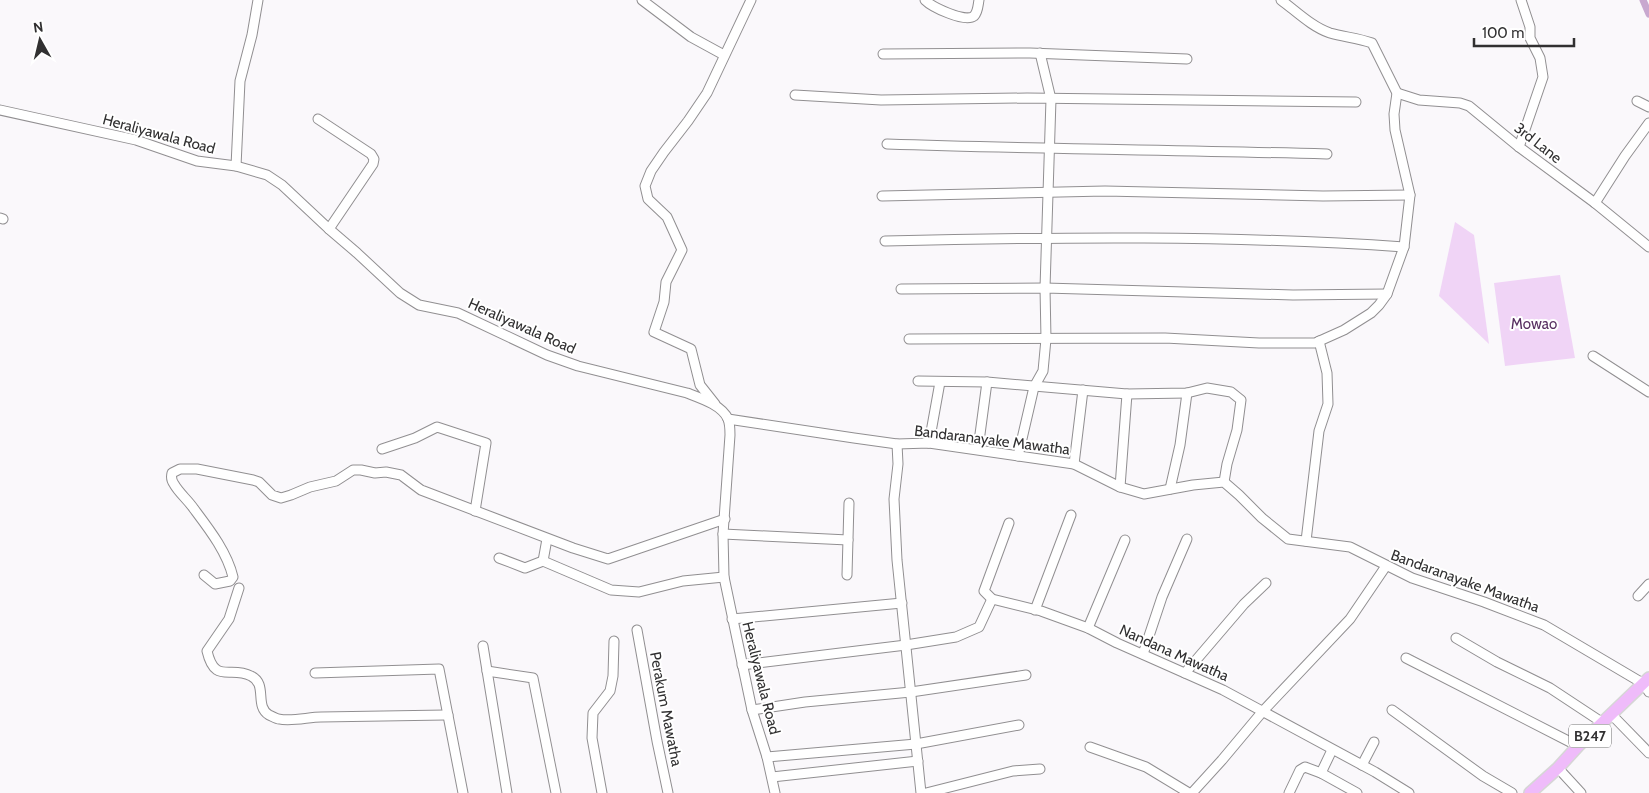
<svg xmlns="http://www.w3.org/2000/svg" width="1649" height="793" font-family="Cabin,sans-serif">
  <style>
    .green { fill: #f0d4f6 }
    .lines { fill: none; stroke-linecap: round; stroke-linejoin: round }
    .canal { stroke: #c8a8cf; stroke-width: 7 }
    .minor-casing { stroke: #918f91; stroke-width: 11 }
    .major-casing { stroke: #d6d6d6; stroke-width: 14 }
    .minor { stroke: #fff; stroke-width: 9 }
    .major { stroke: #efbbfa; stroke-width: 11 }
    .labels { text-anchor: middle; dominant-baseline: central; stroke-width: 4; stroke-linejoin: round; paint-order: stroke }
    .shield { fill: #fff; stroke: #6f6e6f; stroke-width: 1 }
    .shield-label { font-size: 14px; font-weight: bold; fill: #313031 }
    .street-label { font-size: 15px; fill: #313031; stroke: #fff }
    .park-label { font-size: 15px; fill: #593062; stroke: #fff }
  </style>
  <rect width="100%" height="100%" fill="#faf8fb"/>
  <!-- green -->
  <g class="green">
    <polygon points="1455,222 1474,235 1489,344 1439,296"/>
    <polygon points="1560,275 1575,358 1505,366 1494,283"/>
  </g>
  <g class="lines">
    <!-- canal -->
    <polyline class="canal" points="1643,0 1649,14"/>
    <!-- minor casing -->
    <g class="minor-casing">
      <g id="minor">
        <polyline points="642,0 691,37 724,55"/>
        <path d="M925,0C932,7 965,23 974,16C978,12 978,5 979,0"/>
        <polyline points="883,54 1030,53 1187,59"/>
        <polyline points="1397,93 1419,100 1460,103 1469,106 1519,147 1595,203 1649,247"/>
        <polyline points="795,95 881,100 1027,98 1356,102"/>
        <polyline points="1637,101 1649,107"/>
        <path d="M0,110L136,140L197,161L236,166L267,175L282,185L329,229L357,253L400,293L419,305L458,313L547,355L578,366L687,393C700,398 722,405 728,419C730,424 730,430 730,435L723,534L724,577L752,710L767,757L775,793"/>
        <polyline points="318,119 371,154 374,159 373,164 329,229"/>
        <path d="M887,144C1034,149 1180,150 1327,154"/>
        <polyline points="1519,147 1543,77 1540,58 1530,38 1530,27 1521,0"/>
        <polyline points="236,166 240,81 252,35 258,0"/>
        <polyline points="882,196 1105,191 1323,196 1410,195"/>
        <polyline points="1595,203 1625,156 1649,123"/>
        <polyline points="0,218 3,219"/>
        <path d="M885,241C1058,237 1231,235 1404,247"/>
        <polyline points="901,289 1045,288 1293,295 1387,294"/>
        <path d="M909,339L1165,338L1259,343H1315L1344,330L1371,313L1379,305L1387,294L1404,247L1410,195L1395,130L1394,114L1397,93L1372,43C1358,38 1344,37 1330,33C1312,27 1296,11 1281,0"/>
        <polyline points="1593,356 1649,392"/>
        <polyline points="918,381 987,382 1127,394 1187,393 1207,388 1231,392 1241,400 1237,430 1227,464 1224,482"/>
        <polyline points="715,404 700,385 691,349 654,332 664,302 666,282 682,250 667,217 648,199 645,186 651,171 664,152 688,121 707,93 751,0"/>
        <polyline points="728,419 854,438 897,444 929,443 1074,464 1120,487 1144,494 1193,485 1224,482 1239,495 1262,518 1288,539 1350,547 1412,578 1484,602 1544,625 1644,684 1649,692"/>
        <polyline points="929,443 940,382"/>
        <polyline points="897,444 898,464 894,499 897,560 921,793"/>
        <polyline points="382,449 415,438 437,427 486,443 475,511"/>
        <polyline points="978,449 987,382"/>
        <polyline points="1018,456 1034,387 1043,371 1046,339 1045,288 1051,99 1040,53"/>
        <polyline points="1074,464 1083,390"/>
        <polyline points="1120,487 1127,394"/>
        <polyline points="1170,489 1180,445 1187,393"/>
        <polyline points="1009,523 984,591 992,599 1041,611 1088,628 1117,643 1223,690 1375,772 1409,793"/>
        <polyline points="723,534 848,540"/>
        <polyline points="1306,541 1319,431 1328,404 1327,373 1319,341"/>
        <polyline points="499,558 525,568 543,561 611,590 639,592 683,581 724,577"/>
        <polyline points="543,561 547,539"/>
        <path d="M204,575L215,584L230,581L233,577C227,552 209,529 194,509C188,500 179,493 174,484C171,480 171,477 172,473L180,469H197L253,480L259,482L272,495L281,498L291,495L310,487L336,481L353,470H361L375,473L386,472L401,475L421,490L573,548L608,559L725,519"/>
        <polyline points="847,575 849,503"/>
        <path d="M239,588L229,619L207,651C215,685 230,665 251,676C268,684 254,706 269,715C272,716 276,719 279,719C291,722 309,717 321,717C364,716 406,716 448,715"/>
        <polyline points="1638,596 1649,584"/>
        <polyline points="1035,610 1071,515"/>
        <polyline points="732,619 902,603"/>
        <polyline points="1088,628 1125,540"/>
        <polyline points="637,630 657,741 668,793"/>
        <polyline points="1456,638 1497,662 1550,688 1603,723"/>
        <polyline points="483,646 507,793"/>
        <polyline points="1143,654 1162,597 1187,539"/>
        <polyline points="1406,658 1578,746"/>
        <polyline points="742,665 906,645 956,637 979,627 992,599"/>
        <polyline points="487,671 533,678 556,793"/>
        <polyline points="315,673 439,669 463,793"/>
        <polyline points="1185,673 1244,604 1266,583"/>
        <polyline points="752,710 805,702 911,692 1026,675"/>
        <polyline points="1392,710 1483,776 1512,793"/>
        <polyline points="1611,714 1649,753"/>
        <polyline points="1090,747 1146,767 1189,793"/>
        <polyline points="767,757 916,744 1019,725"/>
        <polyline points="1362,765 1374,742"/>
        <polyline points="1558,768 1581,793"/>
        <polyline points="1321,773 1332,750"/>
        <polyline points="772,777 918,761"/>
        <polyline points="602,793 592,738 593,713 610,691 613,676 614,641"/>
        <polyline points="926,793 1013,771 1040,769"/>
        <polyline points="1192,793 1222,760 1263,711 1350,619 1386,566"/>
        <polyline points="1289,793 1300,770 1305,767 1321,773 1357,793"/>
      </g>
    </g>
    <!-- major casing -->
    <g class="major-casing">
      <polyline id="major" points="1530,793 1558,768 1578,746 1649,678"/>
    </g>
    <!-- minor -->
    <use href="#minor" class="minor"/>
    <!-- major -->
    <use href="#major" class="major"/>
  </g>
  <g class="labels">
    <!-- shield labels -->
    <rect class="shield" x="1569" y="724.5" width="42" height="23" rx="4"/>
    <g class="shield-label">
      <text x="1590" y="736">B247</text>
    </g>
    <!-- street labels -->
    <g class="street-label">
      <text transform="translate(159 134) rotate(15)">Heraliyawala Road</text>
      <text transform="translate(1538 143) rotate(38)">3rd Lane</text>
      <text transform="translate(522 326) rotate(24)">Heraliyawala Road</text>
      <text transform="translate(992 440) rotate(7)">Bandaranayake Mawatha</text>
      <text transform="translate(1465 581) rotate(20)">Bandaranayake Mawatha</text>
      <text transform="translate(1174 653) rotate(24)">Nandana Mawatha</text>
      <text transform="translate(761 678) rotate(76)">Heraliyawala Road</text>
      <text transform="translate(666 709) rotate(79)">Perakum Mawatha</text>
    </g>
    <!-- park labels -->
    <g class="park-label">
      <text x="1534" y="324">Mowao</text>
    </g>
  </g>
  <!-- north arrow -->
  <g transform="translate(40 40) rotate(352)" stroke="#ffffff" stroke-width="4" paint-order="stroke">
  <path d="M0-4L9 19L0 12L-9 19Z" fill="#313031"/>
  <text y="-8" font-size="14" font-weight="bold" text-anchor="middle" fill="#313031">N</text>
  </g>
  <!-- scale -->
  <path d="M1474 38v8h100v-8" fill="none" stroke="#313031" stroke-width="2.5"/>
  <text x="1482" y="38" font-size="15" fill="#313031" stroke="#ffffff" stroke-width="4" paint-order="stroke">100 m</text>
</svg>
